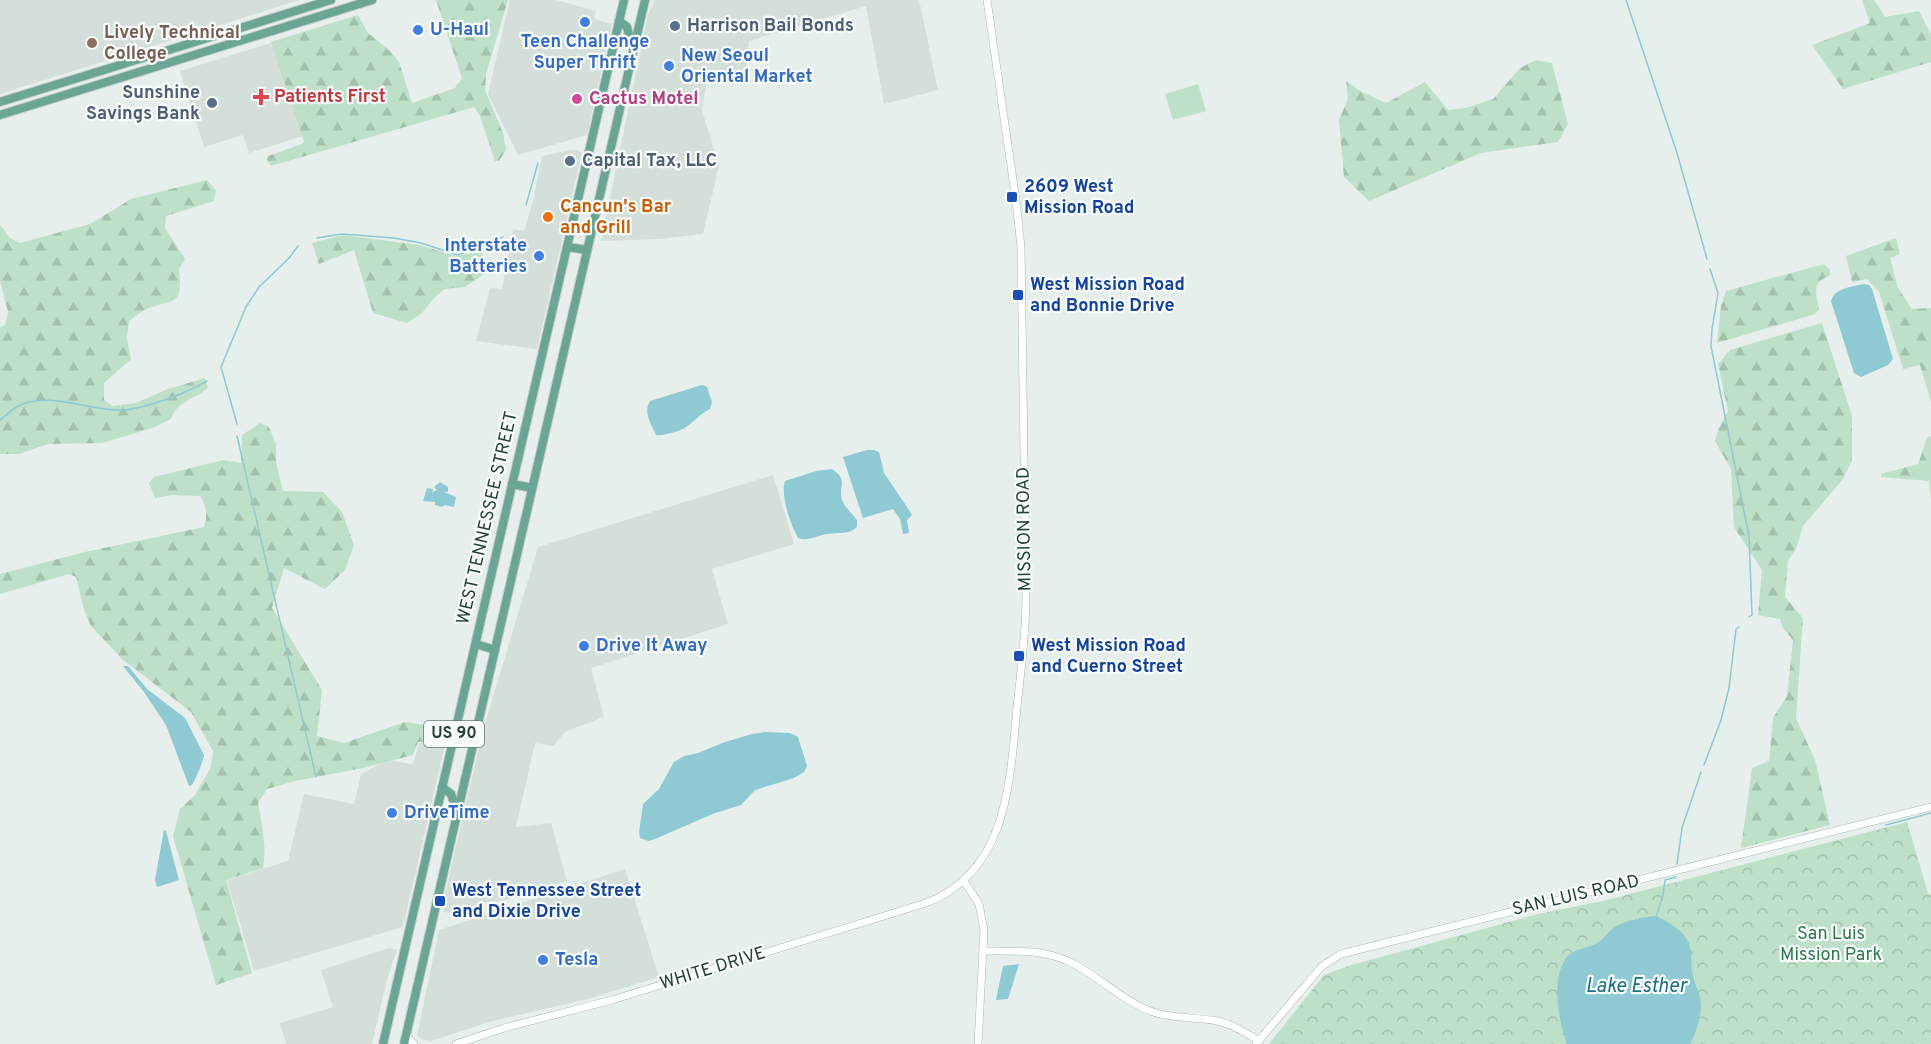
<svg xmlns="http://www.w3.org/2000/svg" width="1931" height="1044" font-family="Overpass,sans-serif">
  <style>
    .built { fill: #d4dfda }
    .grass { fill: #bfe0c8 }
    .forest { fill: url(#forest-firs) }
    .park { fill: url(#park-crowns) }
    .water { fill: #8ec9d4 }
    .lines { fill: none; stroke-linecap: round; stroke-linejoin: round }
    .stream { stroke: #8ec9d4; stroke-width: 1.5 }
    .minor-casing { stroke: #a8b8b2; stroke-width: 8 }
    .major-casing { stroke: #c2cac8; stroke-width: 10 }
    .minor { stroke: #fff; stroke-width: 7 }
    .major { stroke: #6aa596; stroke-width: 8 }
    .shop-dot { fill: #3f7fe0; stroke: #f7fbf9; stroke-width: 2 }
    .service-dot { fill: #5c6f8a; stroke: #f7fbf9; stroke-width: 2 }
    .education-dot { fill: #8d6e63; stroke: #f7fbf9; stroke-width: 2 }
    .health-dot { fill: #e0444e; stroke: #f7fbf9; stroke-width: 2 }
    .hotel-dot { fill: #d1479c; stroke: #f7fbf9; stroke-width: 2 }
    .transit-dot { fill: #1a4fb4; stroke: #f7fbf9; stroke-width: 2 }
    .food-dot { fill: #e8710a; stroke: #f7fbf9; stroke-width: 2 }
    .labels { text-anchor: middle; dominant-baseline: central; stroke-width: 4.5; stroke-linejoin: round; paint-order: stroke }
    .shield { fill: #f7fbf9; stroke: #637a73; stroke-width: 1.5 }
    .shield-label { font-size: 16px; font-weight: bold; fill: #24423a }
    .service-label { font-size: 18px; font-weight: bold; fill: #4e5e75; stroke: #f7fbf9; text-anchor: start }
    .shop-label { font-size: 18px; font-weight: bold; fill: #366cbe; stroke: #f7fbf9; text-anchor: start }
    .education-label { font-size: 18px; font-weight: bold; fill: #785e54; stroke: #f7fbf9; text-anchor: start }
    .health-label { font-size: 18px; font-weight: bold; fill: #be3a42; stroke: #f7fbf9; text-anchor: start }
    .hotel-label { font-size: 18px; font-weight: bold; fill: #b23c85; stroke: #f7fbf9; text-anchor: start }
    .transit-label { font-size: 18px; font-weight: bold; fill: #164399; stroke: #f7fbf9; text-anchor: start }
    .food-label { font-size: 18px; font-weight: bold; fill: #c56008; stroke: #f7fbf9; text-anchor: start }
    .street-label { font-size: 18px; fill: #24423a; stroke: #f7fbf9 }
    .park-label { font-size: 18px; fill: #2d7a4b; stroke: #f7fbf9 }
    .water-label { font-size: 20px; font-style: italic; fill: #1c6f80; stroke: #f7fbf9 }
  </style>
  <defs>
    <pattern id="forest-firs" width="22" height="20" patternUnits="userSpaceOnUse" patternTransform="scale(1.5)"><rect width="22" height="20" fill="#bfe0c8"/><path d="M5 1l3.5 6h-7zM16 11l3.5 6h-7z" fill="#a4c1ad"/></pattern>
    <pattern id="park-crowns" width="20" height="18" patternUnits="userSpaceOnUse" patternTransform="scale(1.5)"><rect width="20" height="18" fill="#bfe0c8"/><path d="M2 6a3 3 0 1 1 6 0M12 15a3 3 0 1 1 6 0" fill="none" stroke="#a4c1ad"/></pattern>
  </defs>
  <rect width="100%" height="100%" fill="#e6efeb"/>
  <!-- built -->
  <g class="built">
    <polygon points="0,0 300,0 0,94"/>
    <polygon points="510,0 556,0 596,11 594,19 612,24 587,135 518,155 488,94"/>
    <polygon points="655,0 919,0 938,90 884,104 866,6 749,41 745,77 708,76 702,110 719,166 703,234 660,239 601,241 648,15"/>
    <polygon points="274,42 303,136 249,153 243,135 204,147 180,71"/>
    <polygon points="571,150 577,150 582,153 537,349 476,341 490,288 502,289 513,229 524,231 533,201 542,156"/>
    <polygon points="773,475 794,544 712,569 728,624 591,668 604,717 565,732 553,746 535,743 516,827 551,823 567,881 502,901 486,902 451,913 444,912 442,907 483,730 538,547"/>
    <polygon points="446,740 403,927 254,971 227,880 288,861 304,794 354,804 361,774 379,764 393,761 413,764 419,743"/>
    <polygon points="625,869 659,977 588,999 493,1021 431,1041 424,1040 417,1036 439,930"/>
    <polygon points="389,948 397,950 386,983 372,1044 286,1044 280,1023 333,1007 321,970"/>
  </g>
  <!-- grass -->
  <polygon class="grass" points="1198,84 1206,111 1173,120 1165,94"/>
  <!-- forest -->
  <g class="forest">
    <polygon points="436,0 508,0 486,74 485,90 503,133 506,150 499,161 495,161 480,116 474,107 271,166 267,160 268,156 302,144 304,141 271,42 358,15 368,33 390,51 399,62 412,103 455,88 462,78"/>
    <polygon points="1862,0 1874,0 1885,17 1919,11 1931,34 1931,62 1843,89 1812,45 1870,23"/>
    <polygon points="1536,60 1552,63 1568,124 1558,142 1481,153 1369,201 1344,177 1339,120 1348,99 1346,81 1360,91 1386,103 1425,82 1448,110 1466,108 1493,99 1520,68"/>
    <path d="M207,180L216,190L214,201L166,216L165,228L185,259L179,269C183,309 174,297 145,310C140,312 134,318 129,321L127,338L131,359L104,383V400L112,406L136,403L168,389L205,378L208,388C195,399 177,401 171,419L155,427L102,443L48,444L19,454H0V327L5,325L8,312L0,281V225L10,238L20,243L90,224L131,199Z"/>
    <polygon points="343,235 419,245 457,256 472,253 482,253 485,259 486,273 465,287 445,289 435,297 422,313 407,323 373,313 354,250 319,264 312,243"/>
    <polygon points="1896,238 1900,254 1890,258 1898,288 1912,309 1931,308 1931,402 1920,365 1903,369 1879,292 1867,279 1852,282 1846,256"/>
    <path d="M1824,264L1830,270V275C1811,284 1816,291 1819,309L1815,314L1717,343L1721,306L1726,291Z"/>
    <polygon points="1822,323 1852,416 1852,460 1843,479 1803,526 1796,549 1788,561 1785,597 1803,618 1796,718 1815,760 1830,825 1741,848 1752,768 1769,761 1773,718 1787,696 1793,640 1783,628 1780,619 1758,615 1762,570 1734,527 1731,469 1715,441 1719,427 1728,411 1718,364 1730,350"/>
    <path d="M260,423L269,427L276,444V462L283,491L323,492L342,512L354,545L345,570L325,589L284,568L272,608L322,690L317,736L344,743L405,722L444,728L443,740L418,742L413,755L363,768L295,781L267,789L258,803C262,825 267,846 263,868L226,880L252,973L216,985L173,836L180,809L195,795L211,767L213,751L191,712L122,659L91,626L84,610L76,577L69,574L0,594V574L85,552L204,527C208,516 206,507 201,496L172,495L155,498L149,483L154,477L223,460L241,463L242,435Z"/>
    <polygon points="1931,436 1931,498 1929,481 1881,477 1881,474 1918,464 1927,438"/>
  </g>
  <!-- park -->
  <polygon class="park" points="1907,822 1928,893 1931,895 1931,1044 1269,1044 1324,975 1348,966 1538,914 1603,901"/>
  <!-- water -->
  <g class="water">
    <path d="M1864,284L1869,285L1872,289L1893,359L1888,365L1861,377L1854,373L1831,301C1835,288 1851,287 1864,284Z"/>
    <path d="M702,385L707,387L712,402L710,409C694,417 691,429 671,433C665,434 663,436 656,435C651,423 643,413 650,401Z"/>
    <polygon points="867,450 874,450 879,452 884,473 909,510 912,515 907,520 909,533 903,534 900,519 893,509 863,518 843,457"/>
    <path d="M832,469C849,480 838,486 842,500C844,507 853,514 857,520V527C848,535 839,532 828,534C817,535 809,542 798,538C791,526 780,494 785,481L816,471Z"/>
    <polygon points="440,482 448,487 448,492 444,492 456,497 454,507 445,505 442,507 435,505 435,502 423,501 427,488 433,489 432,497 433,492 437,490 434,487"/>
    <path d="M123,666H128L147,689L185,718L204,755C204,760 195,780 192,785L189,786L166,725L144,692Z"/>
    <polygon points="765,732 790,733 798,737 807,766 804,772 794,778 755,790 741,805 715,813 655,839 649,841 640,838 639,832 643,804 659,789 674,762 684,756 698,753 725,742 752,734"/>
    <polygon points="164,830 166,831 179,880 157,887 155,880"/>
    <path d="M1656,916C1666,921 1680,928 1686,938C1693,948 1691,960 1692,971C1693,980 1698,989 1700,998C1703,1015 1697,1030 1690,1044H1567C1559,1022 1549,974 1569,955C1579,947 1590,948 1599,942C1605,938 1609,930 1616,926C1628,920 1643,917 1656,916Z"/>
    <polygon points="1019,964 1008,999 996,1000 1003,966"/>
  </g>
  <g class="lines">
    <!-- stream -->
    <g class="stream">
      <polyline points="1626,0 1677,153 1707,259"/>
      <polyline points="526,205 538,163"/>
      <polyline points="317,238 342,234 394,238 421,243 458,255 503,237"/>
      <polyline points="1710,269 1718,293 1712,329 1711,346 1749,536 1752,615 1749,617"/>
      <path d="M0,420C6,416 12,409 18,406C51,390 90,412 124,410C147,408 187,393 207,381"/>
      <polyline points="237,424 221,367 246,307 259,287 289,258 298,246"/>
      <polyline points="237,436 316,777"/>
      <polyline points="1704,765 1721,720 1729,688 1736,629 1739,627"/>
      <polyline points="1886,825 1931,813"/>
      <polyline points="1677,864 1682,828 1701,772"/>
      <polyline points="1656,917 1663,895 1665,880 1676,877"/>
    </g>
    <!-- minor casing -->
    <g class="minor-casing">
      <g id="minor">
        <polyline points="964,881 979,904 984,930 978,1044"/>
        <path d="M983,951C1012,951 1043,949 1070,962C1099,976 1122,1001 1153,1012C1174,1019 1196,1017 1217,1021C1232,1024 1247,1033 1259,1041"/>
        <polyline points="406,1035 414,1044"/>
        <path d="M456,1044L504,1028L612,1000L926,903C1008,872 1010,781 1017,707C1021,670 1026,634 1026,597L1021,247L1016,201L987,0"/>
        <polyline points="1256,1044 1322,966 1341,954 1931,807"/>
      </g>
    </g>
    <!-- major casing -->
    <g class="major-casing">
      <g id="major">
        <polyline points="619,21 627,27 632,47"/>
        <polyline points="0,102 331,0"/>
        <polyline points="0,115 372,0"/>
        <polyline points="568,247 587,250"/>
        <polyline points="512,484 532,488"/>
        <polyline points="476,644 495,650"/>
        <polyline points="442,787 451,794 457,811"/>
        <polyline points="383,1044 624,0"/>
        <polyline points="404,1044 645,0"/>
      </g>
    </g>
    <!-- minor -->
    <use href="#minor" class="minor"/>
    <!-- major -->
    <use href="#major" class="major"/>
  </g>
  <!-- markers -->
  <g class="shop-dot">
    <circle cx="585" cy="22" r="6"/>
    <circle cx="418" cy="30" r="6"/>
    <circle cx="669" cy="66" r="6"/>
    <circle cx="539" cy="256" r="6"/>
    <circle cx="584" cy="646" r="6"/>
    <circle cx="392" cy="813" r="6"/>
    <circle cx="543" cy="960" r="6"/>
  </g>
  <g class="service-dot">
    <circle cx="675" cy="26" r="6"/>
    <circle cx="212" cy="103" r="6"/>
    <circle cx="570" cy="161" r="6"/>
  </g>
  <circle class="education-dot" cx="92" cy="43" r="6"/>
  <path class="health-dot" d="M258 88h6v6h6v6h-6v6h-6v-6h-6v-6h6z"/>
  <circle class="hotel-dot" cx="577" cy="99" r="6"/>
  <g class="transit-dot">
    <rect x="1006" y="191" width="12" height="12" rx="3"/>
    <rect x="1012" y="289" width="12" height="12" rx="3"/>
    <rect x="1013" y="650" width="12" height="12" rx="3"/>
    <rect x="434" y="895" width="12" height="12" rx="3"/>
  </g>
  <circle class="food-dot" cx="548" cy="217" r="6"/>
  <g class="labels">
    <!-- shield labels -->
    <rect class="shield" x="424" y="721" width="60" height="26" rx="4.5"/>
    <g class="shield-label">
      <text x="454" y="734">US 90</text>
    </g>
    <!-- service labels -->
    <g class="service-label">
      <text x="687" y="26">Harrison Bail Bonds</text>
      <text x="200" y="93" text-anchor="end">Sunshine<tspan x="200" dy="21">Savings Bank</tspan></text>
      <text x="582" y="161">Capital Tax, LLC</text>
    </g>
    <!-- shop labels -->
    <g class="shop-label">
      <text x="430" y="30">U-Haul</text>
      <text x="585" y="42" text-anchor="middle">Teen Challenge<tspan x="585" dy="21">Super Thrift</tspan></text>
      <text x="681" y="56">New Seoul<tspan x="681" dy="21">Oriental Market</tspan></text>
      <text x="527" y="246" text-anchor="end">Interstate<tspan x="527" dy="21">Batteries</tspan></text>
      <text x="596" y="646">Drive It Away</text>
      <text x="404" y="813">DriveTime</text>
      <text x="555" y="960">Tesla</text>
    </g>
    <!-- education labels -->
    <g class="education-label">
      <text x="104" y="33">Lively Technical<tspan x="104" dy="21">College</tspan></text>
    </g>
    <!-- health labels -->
    <g class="health-label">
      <text x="274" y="97">Patients First</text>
    </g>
    <!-- hotel labels -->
    <g class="hotel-label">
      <text x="589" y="99">Cactus Motel</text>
    </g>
    <!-- transit labels -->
    <g class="transit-label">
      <text x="1024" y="187">2609 West<tspan x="1024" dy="21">Mission Road</tspan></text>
      <text x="1030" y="285">West Mission Road<tspan x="1030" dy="21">and Bonnie Drive</tspan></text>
      <text x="1031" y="646">West Mission Road<tspan x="1031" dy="21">and Cuerno Street</tspan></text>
      <text x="452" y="891">West Tennessee Street<tspan x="452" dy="21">and Dixie Drive</tspan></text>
    </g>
    <!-- food labels -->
    <g class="food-label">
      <text x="560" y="207">Cancun's Bar<tspan x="560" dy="21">and Grill</tspan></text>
    </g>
    <!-- street labels -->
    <g class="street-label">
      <text transform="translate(488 518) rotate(-77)">WEST TENNESSEE STREET</text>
      <text transform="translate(1025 529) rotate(-91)">MISSION ROAD</text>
      <text transform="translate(1576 896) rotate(-13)">SAN LUIS ROAD</text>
      <text transform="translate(713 969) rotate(-17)">WHITE DRIVE</text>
    </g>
    <!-- park labels -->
    <g class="park-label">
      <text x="1831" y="934">San Luis<tspan x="1831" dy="21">Mission Park</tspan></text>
    </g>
    <!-- water labels -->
    <g class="water-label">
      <text x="1636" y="987">Lake Esther</text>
    </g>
  </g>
</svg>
